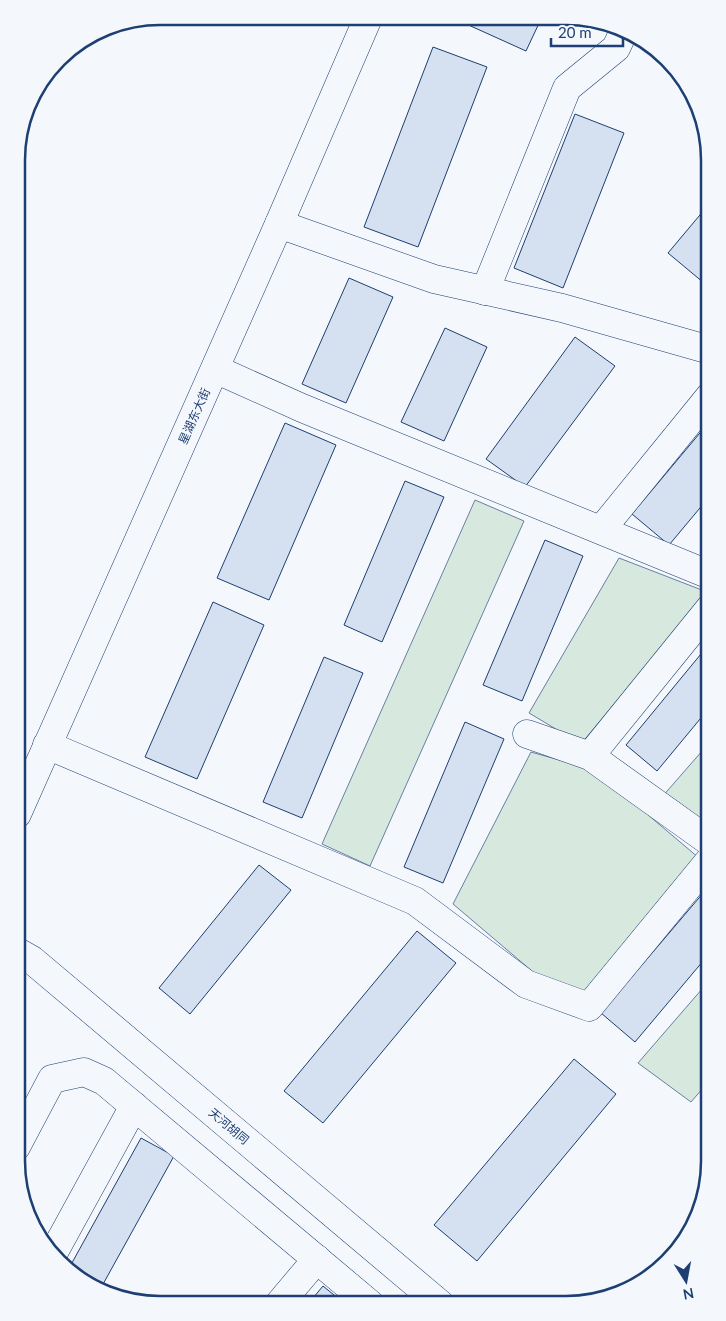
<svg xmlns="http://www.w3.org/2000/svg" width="726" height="1321" font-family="Lato,'Noto Sans SC',sans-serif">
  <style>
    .green { fill: #d7e8df; stroke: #687fa3 }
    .building { fill: #d5e0f0; stroke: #1d3f73 }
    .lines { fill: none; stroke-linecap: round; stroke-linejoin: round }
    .minor-casing { stroke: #1d3f73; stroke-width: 29 }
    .minor { stroke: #f4f7fb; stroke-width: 28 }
    .labels { text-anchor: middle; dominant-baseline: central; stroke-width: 4; stroke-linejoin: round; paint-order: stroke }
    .street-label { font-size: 12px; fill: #1d3f73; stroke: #f4f7fb }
    .rim { fill: none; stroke: #1d3f73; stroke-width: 2.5 }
  </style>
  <rect width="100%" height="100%" fill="#f4f7fb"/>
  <!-- green -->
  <g class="green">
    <polygon points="475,500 524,521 370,866 322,844"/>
    <polygon points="619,558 707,592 581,744 529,713"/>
    <polygon points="710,742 710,828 661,798"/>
    <polygon points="531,752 595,770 699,858 586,994 539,977 453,904"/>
    <polygon points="709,981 709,1081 691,1102 638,1063"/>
  </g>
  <!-- building -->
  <g class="building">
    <polygon points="467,18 541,19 526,51 464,23"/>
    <polygon points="433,47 487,67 418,247 364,227"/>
    <polygon points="575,114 624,133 563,288 514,268"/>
    <polygon points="710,203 710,275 704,283 668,253"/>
    <polygon points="349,278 393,297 346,403 302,384"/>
    <polygon points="445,328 487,347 444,441 401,422"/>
    <polygon points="575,337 615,366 525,487 486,459"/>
    <polygon points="710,421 710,496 669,545 632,514"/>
    <polygon points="285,423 336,445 269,600 217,578"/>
    <polygon points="405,481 444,497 382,642 344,625"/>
    <polygon points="545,540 583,556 522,701 483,685"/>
    <polygon points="213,602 264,625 197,779 145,757"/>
    <polygon points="710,643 710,707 657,771 626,745"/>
    <polygon points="324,657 363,673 302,818 263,802"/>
    <polygon points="465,722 504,739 443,883 404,867"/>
    <polygon points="259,865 291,890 190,1014 159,988"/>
    <polygon points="710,885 709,954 635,1042 601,1013"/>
    <polygon points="417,931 456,963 323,1123 284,1091"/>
    <polygon points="16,1058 25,1062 16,1080"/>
    <polygon points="574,1059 616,1094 477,1261 434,1225"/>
    <polygon points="141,1138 174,1156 102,1286 68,1270"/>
    <polygon points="323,1286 345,1304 308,1304"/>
  </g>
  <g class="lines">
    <!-- minor casing -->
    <g class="minor-casing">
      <g id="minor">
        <polyline points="279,224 434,279 562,308 710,350"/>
        <polyline points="485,291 567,88 616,48 623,33"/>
        <polyline points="215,369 302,408 710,575"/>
        <polyline points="601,530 710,396"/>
        <polyline points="527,734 590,756 710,842"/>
        <polyline points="47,745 415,901 526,984 589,1007 710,860"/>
        <polyline points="590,756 710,608"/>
        <polyline points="17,814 279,224 368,18"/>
        <polyline points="16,951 32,960 440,1304"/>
        <polyline points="16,1147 52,1079 84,1072 104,1081 370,1304"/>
        <polyline points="54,1252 134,1106"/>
        <polyline points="279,1304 317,1259"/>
      </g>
    </g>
    <!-- minor -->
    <use href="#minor" class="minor"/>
  </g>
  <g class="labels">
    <!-- street labels -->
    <g class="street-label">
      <text transform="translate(194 416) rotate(-66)">星湖东大街</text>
      <text transform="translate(229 1126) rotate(40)">天河胡同</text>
    </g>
  </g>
  <!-- crop -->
  <path d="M0 0H726V1321H0ZM160 25H566A135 135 0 0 1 701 160V1161A135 135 0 0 1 566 1296H160A135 135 0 0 1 25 1161V160A135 135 0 0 1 160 25Z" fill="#f4f7fb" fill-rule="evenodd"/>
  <path class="rim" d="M160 25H566A135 135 0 0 1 701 160V1161A135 135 0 0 1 566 1296H160A135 135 0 0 1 25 1161V160A135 135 0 0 1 160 25Z"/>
  <!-- north arrow -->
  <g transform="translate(686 1281) rotate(169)" stroke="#f4f7fb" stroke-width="4" paint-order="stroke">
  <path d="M0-4L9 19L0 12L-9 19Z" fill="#1d3f73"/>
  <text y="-8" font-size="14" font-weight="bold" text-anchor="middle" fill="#1d3f73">N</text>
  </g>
  <!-- scale -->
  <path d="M551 38v8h72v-8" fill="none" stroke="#1d3f73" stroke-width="2.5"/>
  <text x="558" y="38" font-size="15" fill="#1d3f73" stroke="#f4f7fb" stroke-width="4" paint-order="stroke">20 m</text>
</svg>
